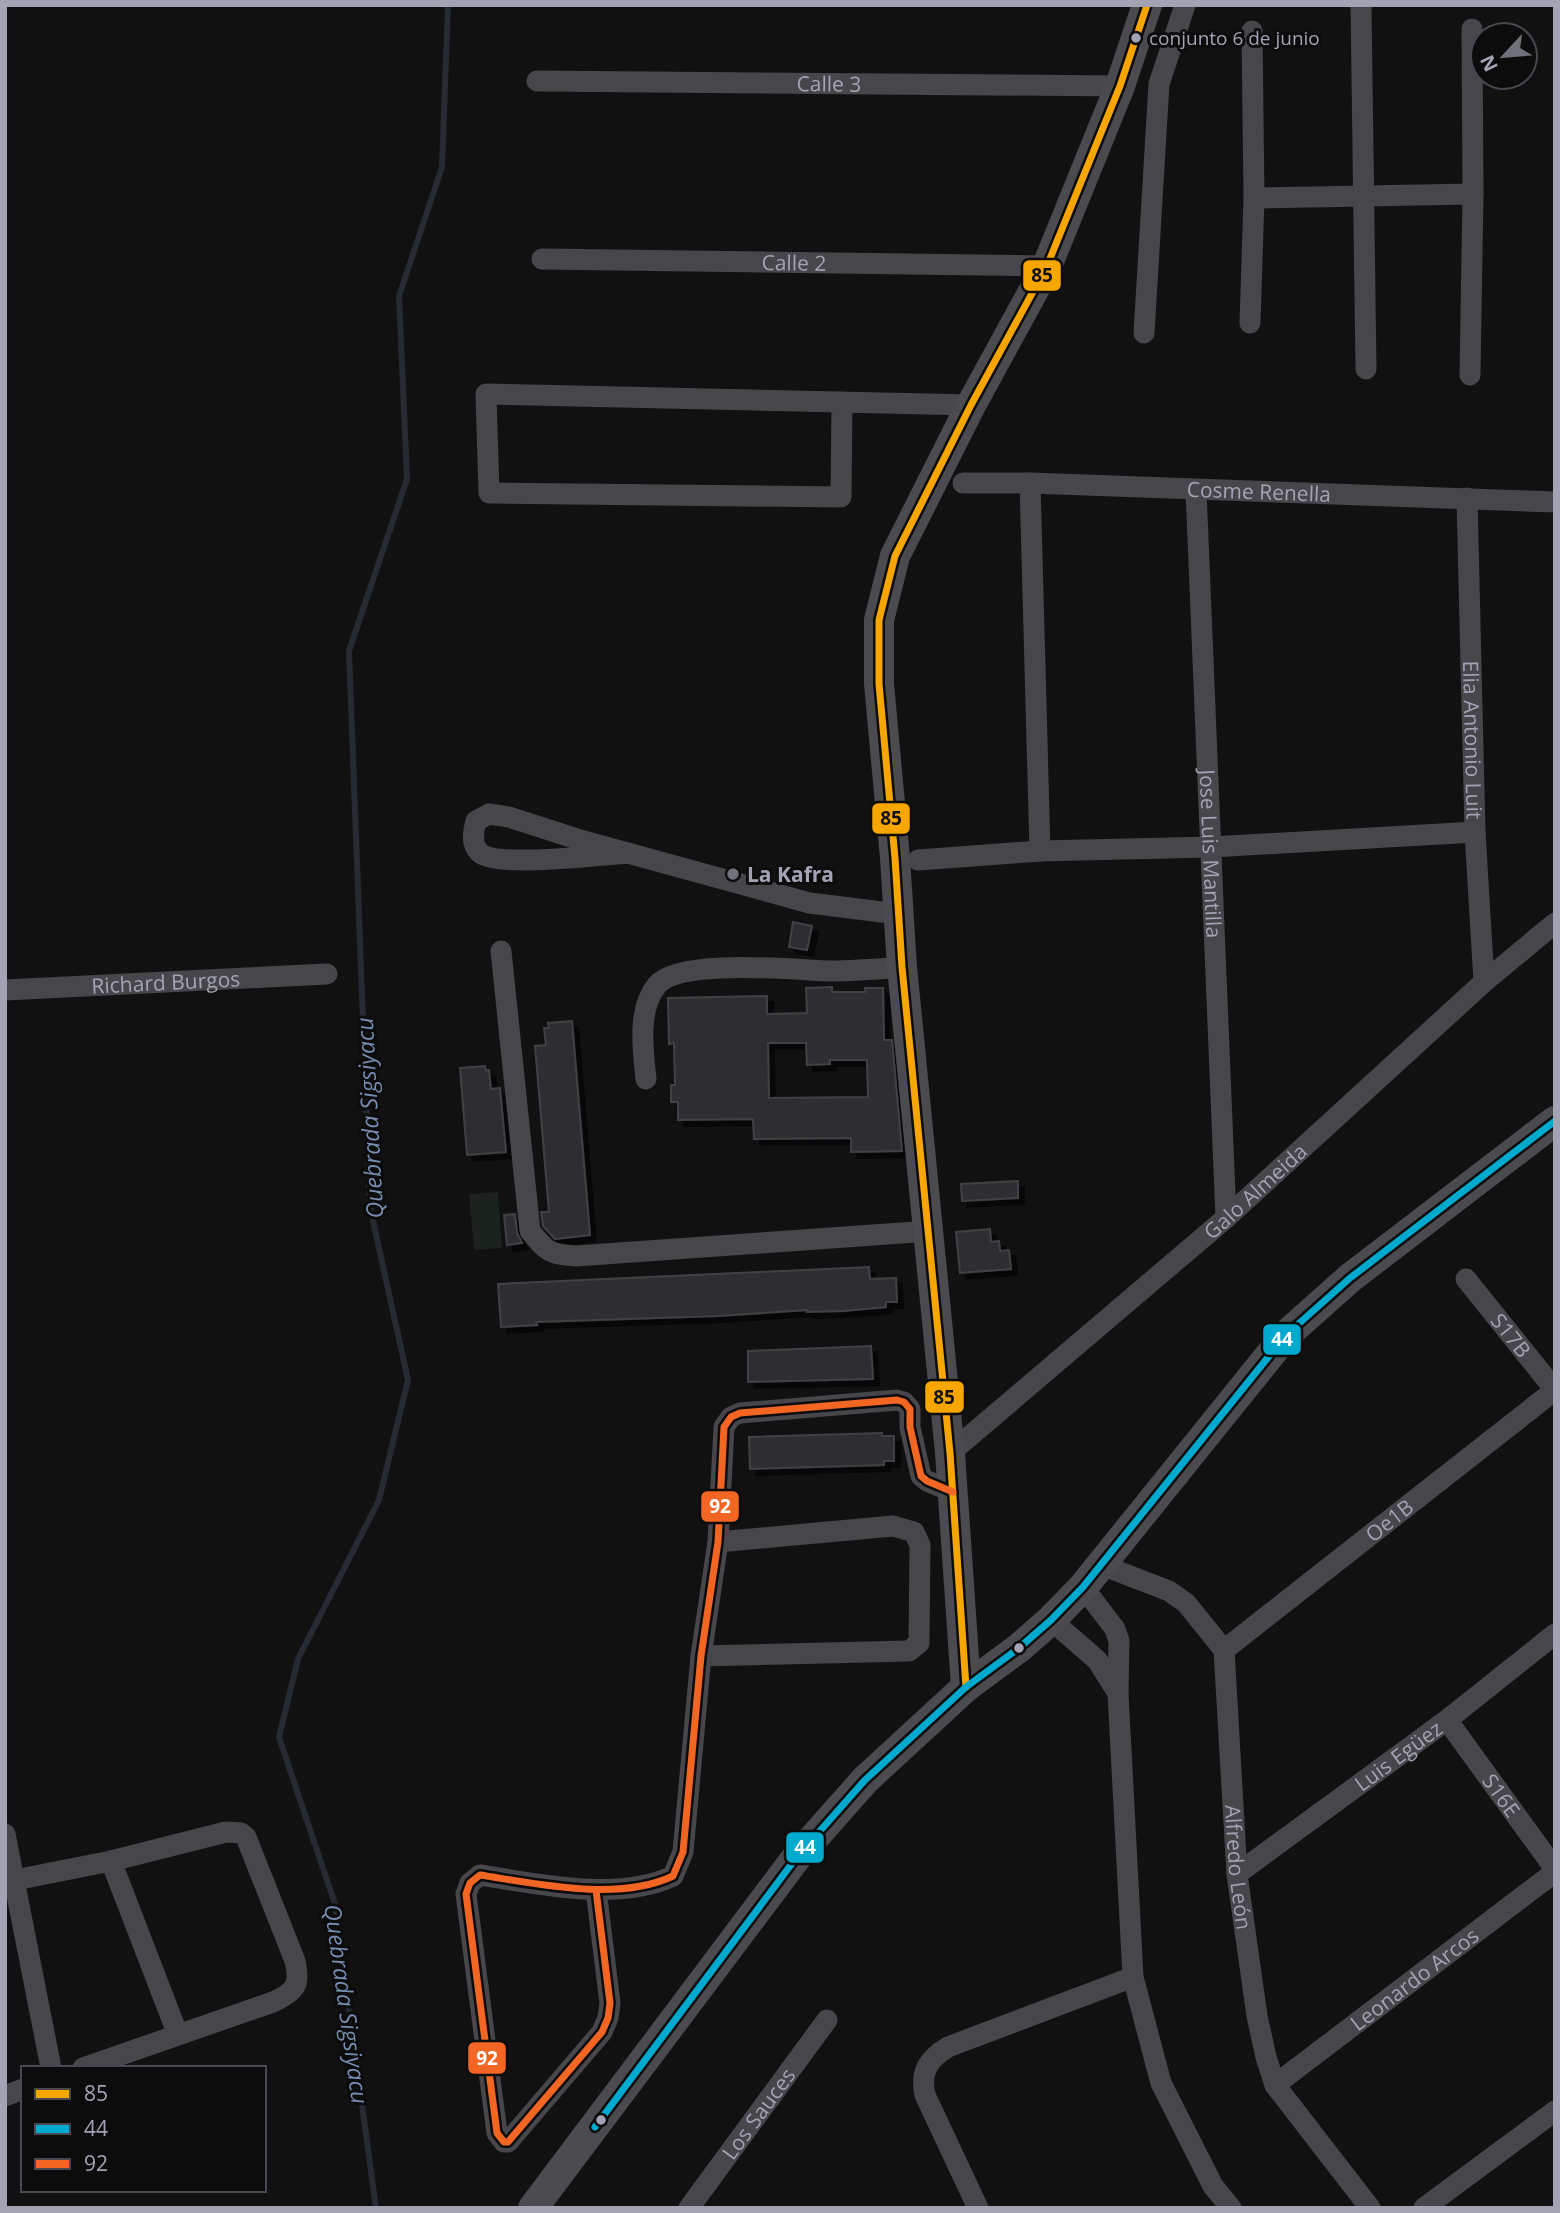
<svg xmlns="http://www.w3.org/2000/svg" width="1560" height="2213" font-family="'Open Sans',sans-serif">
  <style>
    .green { fill: #1b221d }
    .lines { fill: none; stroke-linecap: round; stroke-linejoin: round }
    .stream { stroke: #252a33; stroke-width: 6 }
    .building { fill: #2f2f31; stroke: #404146; stroke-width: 2; fill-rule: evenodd; filter: url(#shadow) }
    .street { stroke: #46464b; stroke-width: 21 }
    .secondary { stroke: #4a4a4f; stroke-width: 30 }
    .bus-1-casing { stroke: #0c0c0d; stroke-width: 12 }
    .bus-2-casing { stroke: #0c0c0d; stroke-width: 12 }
    .bus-3-casing { stroke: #0c0c0d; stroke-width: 12 }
    .bus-1 { stroke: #f7a600; stroke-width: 7 }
    .bus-2 { stroke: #00a9ce; stroke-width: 7 }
    .bus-3 { stroke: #f26522; stroke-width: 7 }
    .bus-dot { fill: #a2a4b4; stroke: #0c0c0d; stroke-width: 2.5 }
    .poi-dot { fill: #6f717b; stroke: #0c0c0d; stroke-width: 2.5 }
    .labels { text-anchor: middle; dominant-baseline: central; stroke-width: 6; stroke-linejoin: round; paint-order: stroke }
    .bus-label { font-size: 19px; fill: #a2a4b4; stroke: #0c0c0d; text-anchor: start }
    .street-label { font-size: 21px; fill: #a2a4b4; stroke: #0c0c0d }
    .poi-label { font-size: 21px; font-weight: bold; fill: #a2a4b4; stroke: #0c0c0d; text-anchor: start }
    .water-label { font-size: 23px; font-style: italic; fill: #778db1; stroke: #0c0c0d }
    .line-badge { stroke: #0c0c0d; stroke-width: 2.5 }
    .badge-label { font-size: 19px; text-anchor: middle; font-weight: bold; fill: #fff }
    .pale-badge-label { font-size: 19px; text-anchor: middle; font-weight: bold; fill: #111 }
  </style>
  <defs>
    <filter id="shadow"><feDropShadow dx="6" dy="6" stdDeviation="0" flood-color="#0009"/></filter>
  </defs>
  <rect width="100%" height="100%" fill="#111112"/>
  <!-- green -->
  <polygon class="green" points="498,1192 502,1248 474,1250 469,1194"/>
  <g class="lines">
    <!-- stream -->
    <polyline class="stream" points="376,2208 335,1904 279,1737 298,1659 379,1500 408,1380 370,1207 349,651 407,479 399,296 442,167 448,5"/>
  </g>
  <!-- building -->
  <g class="building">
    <polygon points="793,922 812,926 807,950 789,947"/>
    <path d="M832,987V992H865V988H883L884,1040H892L902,1151L851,1152V1138L754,1139L753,1119L678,1120V1102H671V1085H675L674,1043L669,1044L668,998L767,996V1014L807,1013L806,988ZM768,1043H806L807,1065L830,1064V1060H867L868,1097L769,1098Z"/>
    <polygon points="572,1021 590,1235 555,1239 543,1226 541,1212 549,1212 535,1046 546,1045 544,1028 549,1028 548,1023"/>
    <polygon points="485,1066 486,1071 489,1070 491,1089 500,1088 506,1152 467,1155 460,1068"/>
    <polygon points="1018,1181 1018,1198 962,1201 961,1184"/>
    <polygon points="515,1214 517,1233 522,1243 507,1245 504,1215"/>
    <polygon points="990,1229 991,1242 999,1241 1000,1251 1009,1250 1011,1269 960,1273 956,1232"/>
    <polygon points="869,1267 870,1279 896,1278 897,1302 886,1302 886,1307 843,1311 807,1312 807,1310 718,1316 536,1322 537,1325 501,1327 498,1284"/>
    <polygon points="871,1346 873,1379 748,1382 748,1351"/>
    <polygon points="882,1433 882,1436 894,1436 894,1461 884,1461 884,1465 750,1469 749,1437"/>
  </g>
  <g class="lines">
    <!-- street -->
    <g class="street">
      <polyline points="1361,5 1366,369"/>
      <path id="s1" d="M537,81L1120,86"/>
      <polyline points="1254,198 1473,194"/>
      <path id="s2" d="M542,259L1047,266"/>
      <polyline points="1250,323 1254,198 1252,31"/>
      <polyline points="1144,333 1159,84 1185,5"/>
      <polyline points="1470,375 1473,194 1472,29"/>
      <polyline points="842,402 841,497 489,493 486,394 971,405"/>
      <path id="s3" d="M963,483H1030L1555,502"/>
      <polyline points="1030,483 1040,851"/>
      <path id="s4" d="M1196,490L1226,1218"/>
      <path id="s5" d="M1467,498L1475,832L1484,982"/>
      <path d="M629,853C603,855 494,868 479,852C471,844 473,832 476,821L489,814L509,817L577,839L810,903L898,914"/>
      <polyline points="918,860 1040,851 1211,847 1475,832"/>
      <path d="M501,951L530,1231C547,1252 549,1254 576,1256L930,1231"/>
      <path id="s6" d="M5,990L327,974"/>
      <path d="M646,1079C643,1050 637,1009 657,985C679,958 796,970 831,971C855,971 878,969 902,967"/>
      <path id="s7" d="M1466,1279L1555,1390"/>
      <path id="s8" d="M950,1453L1226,1218L1484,982L1555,923"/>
      <path id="s9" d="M1099,1564L1169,1591L1186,1603L1224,1650L1237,1874L1257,2016L1266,2057L1275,2085L1370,2208"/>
      <polyline points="1083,1587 1115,1629 1119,1641 1118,1693 1133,1977 1161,2083 1213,2186 1231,2208"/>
      <polyline points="1051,1620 1097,1660 1118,1693"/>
      <path id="s10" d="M1224,1650L1555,1390"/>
      <polyline points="701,1656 909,1651 919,1643 920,1545 914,1532 893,1526 718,1542"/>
      <path id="s11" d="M1447,1720L1555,1869"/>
      <polyline points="5,1834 51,2068"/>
      <path id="s12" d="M1237,1874L1447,1720L1555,1634"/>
      <polyline points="15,1880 111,1861"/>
      <path d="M596,1890L610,2003L608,2018L602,2032L508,2142H504L497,2133L466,1894L470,1883L480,1875C538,1884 619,1902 673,1876L683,1852L701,1656L718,1542L724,1427L731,1417L740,1413L897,1400L904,1402L910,1409V1427L921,1476L927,1481L953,1492"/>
      <path d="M83,2068L273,2002C295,1992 301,1985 295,1961L246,1837L241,1833L226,1832L111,1861L178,2035"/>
      <path id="s13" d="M1275,2085L1555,1872"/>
      <polyline points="5,2096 23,2089"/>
      <path id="s14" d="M689,2208L827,2020"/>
      <path d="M978,2208L925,2095C920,2072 928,2059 948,2047L1133,1977"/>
      <polyline points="1424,2208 1555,2111"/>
    </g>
    <!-- secondary -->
    <g class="secondary">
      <polyline points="966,1687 950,1453 902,967 895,858 879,684 879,620 895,556 971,405 1047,266 1120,86 1147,5"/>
      <polyline points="533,2208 796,1858 865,1780 966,1687 1019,1648 1051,1620 1083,1587 1286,1335 1350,1278 1555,1121"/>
    </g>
    <!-- bus-1 casing -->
    <g class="bus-1-casing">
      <polyline id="bus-1" points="966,1687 950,1453 902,967 895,858 879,684 879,620 895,556 971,405 1047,266 1120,86 1147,5"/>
    </g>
    <!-- bus-2 casing -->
    <g class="bus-2-casing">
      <polyline id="bus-2" points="595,2127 796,1858 865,1780 966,1687 1019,1648 1051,1620 1083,1587 1286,1335 1350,1278 1555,1121"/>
    </g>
    <!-- bus-3 casing -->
    <g class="bus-3-casing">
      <path id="bus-3" d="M596,1890L610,2003L608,2018L602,2032L508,2142H504L497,2133L466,1894L470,1883L480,1875C538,1884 619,1902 673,1876L683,1852L701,1656L718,1542L724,1427L731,1417L740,1413L897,1400L904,1402L910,1409V1427L921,1476L927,1481L953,1492"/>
    </g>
    <!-- bus-1 -->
    <use href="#bus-1" class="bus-1"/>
    <!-- bus-2 -->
    <use href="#bus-2" class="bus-2"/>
    <!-- bus-3 -->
    <use href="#bus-3" class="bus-3"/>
  </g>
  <!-- markers -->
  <g class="bus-dot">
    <circle cx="1136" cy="38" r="6"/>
    <circle cx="1019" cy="1648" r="6"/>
    <circle cx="601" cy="2120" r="6"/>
  </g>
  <circle class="poi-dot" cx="733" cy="874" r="7"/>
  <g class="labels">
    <!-- bus labels -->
    <g class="bus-label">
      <text x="1149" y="38">conjunto 6 de junio</text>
    </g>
    <!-- street labels -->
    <g class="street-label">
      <text stroke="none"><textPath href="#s1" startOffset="292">Calle 3</textPath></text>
      <text stroke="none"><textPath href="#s2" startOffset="252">Calle 2</textPath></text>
      <text stroke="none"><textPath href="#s3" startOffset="296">Cosme Renella</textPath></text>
      <text stroke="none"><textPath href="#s5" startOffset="242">Elia Antonio Luit</textPath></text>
      <text stroke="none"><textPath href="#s4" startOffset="364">Jose Luis Mantilla</textPath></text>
      <text stroke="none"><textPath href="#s6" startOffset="161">Richard Burgos</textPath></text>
      <text stroke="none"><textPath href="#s8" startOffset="402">Galo Almeida</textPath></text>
      <text stroke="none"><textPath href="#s7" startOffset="72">S17B</textPath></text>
      <text stroke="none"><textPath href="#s10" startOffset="210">Oe1B</textPath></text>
      <text stroke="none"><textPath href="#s12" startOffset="200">Luis Egüez</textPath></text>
      <text stroke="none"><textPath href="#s11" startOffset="93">S16E</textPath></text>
      <text stroke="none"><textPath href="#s9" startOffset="374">Alfredo León</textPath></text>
      <text stroke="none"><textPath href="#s13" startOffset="175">Leonardo Arcos</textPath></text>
      <text stroke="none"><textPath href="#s14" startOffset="117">Los Sauces</textPath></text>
    </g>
    <!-- poi labels -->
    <g class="poi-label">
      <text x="747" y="874">La Kafra</text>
    </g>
    <!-- water labels -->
    <g class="water-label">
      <text transform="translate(369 1118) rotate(-93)">Quebrada Sigsiyacu</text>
      <text transform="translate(347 2004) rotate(82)">Quebrada Sigsiyacu</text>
    </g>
  </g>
  <g class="line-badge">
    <rect x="1022" y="259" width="40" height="33" rx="7" fill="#f7a600"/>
    <rect x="871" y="802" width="40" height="33" rx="7" fill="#f7a600"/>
    <rect x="1262" y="1323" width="40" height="33" rx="7" fill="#00a9ce"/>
    <rect x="924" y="1380" width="41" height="34" rx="7" fill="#f7a600"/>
    <rect x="700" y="1490" width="40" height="33" rx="7" fill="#f26522"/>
    <rect x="785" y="1831" width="40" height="33" rx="7" fill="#00a9ce"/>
    <rect x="467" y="2041" width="40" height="34" rx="7" fill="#f26522"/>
  </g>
  <g class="badge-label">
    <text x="1282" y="1346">44</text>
    <text x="720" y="1513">92</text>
    <text x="805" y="1854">44</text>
    <text x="487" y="2065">92</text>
  </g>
  <g class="pale-badge-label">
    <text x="1042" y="282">85</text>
    <text x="891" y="825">85</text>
    <text x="944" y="1404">85</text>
  </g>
  <!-- border -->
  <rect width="1560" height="2213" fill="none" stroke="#a2a4b4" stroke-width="14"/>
  <!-- legend -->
  <rect x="21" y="2066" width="245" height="126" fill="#0c0c0d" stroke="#484950" stroke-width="2"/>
  <rect x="35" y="2089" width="35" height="10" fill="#f7a600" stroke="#484950" stroke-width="2"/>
  <text x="84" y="2101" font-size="21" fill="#a2a4b4">85</text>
  <rect x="35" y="2124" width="35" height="10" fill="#00a9ce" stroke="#484950" stroke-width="2"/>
  <text x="84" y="2136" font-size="21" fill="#a2a4b4">44</text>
  <rect x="35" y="2159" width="35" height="10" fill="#f26522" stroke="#484950" stroke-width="2"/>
  <text x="84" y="2171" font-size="21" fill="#a2a4b4">92</text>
  <!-- north arrow -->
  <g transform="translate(1504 56) rotate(244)"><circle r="33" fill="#0c0c0d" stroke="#484950" stroke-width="2"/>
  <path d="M0-5L12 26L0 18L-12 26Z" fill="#6f717b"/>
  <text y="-10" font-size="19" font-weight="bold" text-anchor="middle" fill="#a2a4b4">N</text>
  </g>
</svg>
